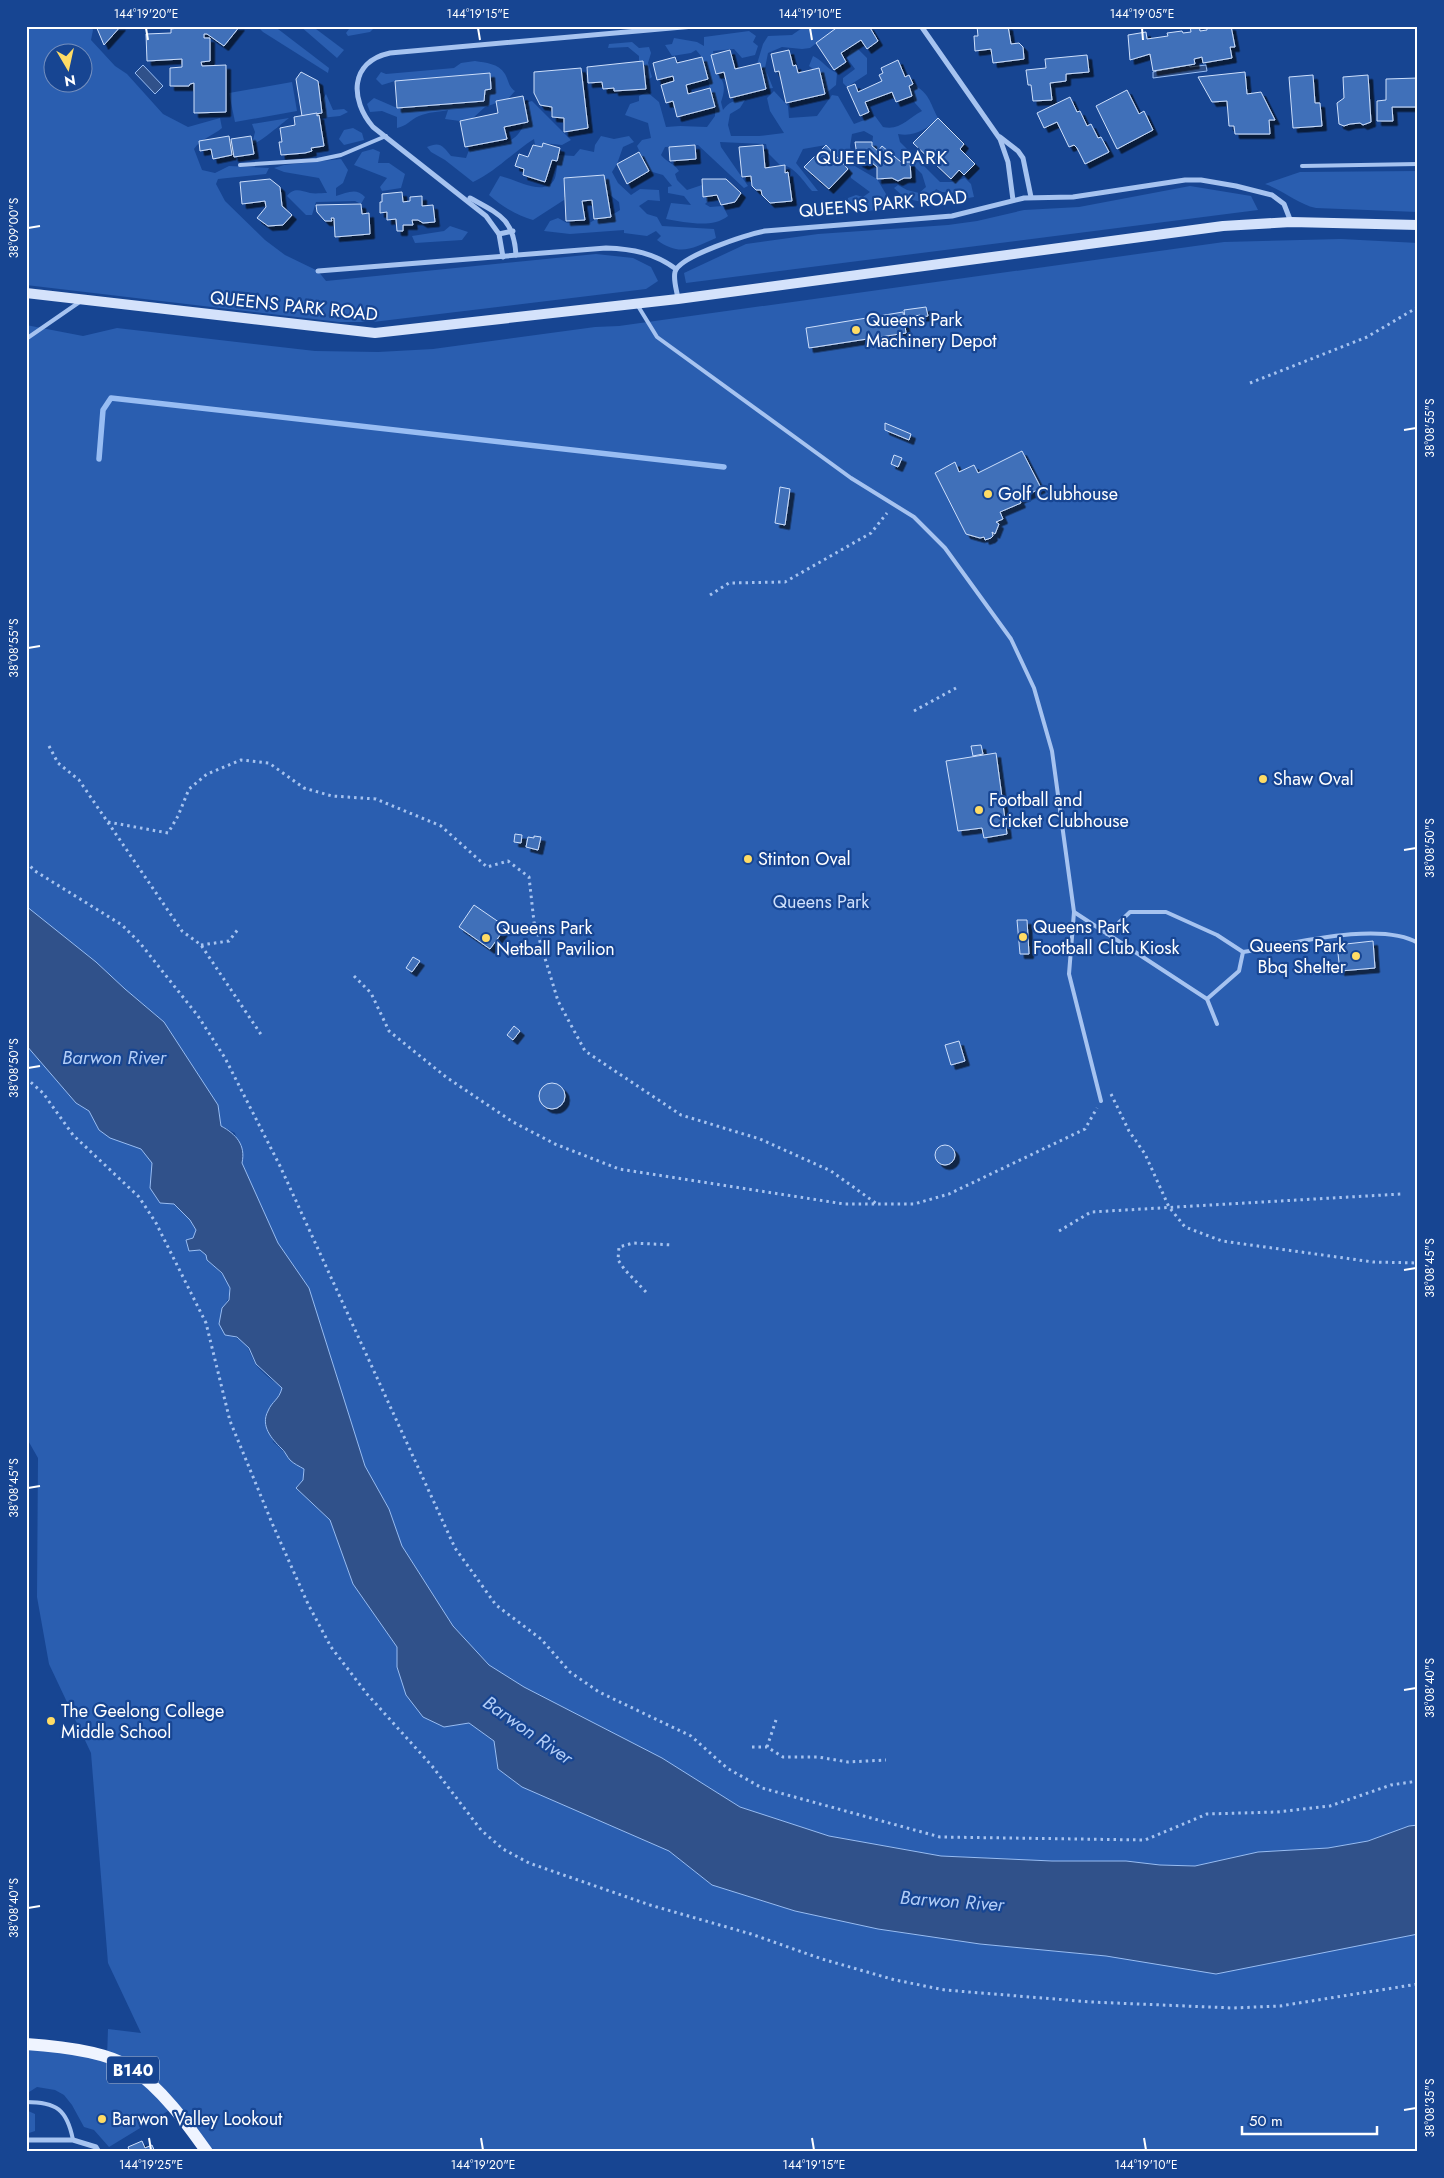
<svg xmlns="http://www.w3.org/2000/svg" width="1444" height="2178" font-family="Jost,sans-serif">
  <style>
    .green { fill: #2a5eb0; fill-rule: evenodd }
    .water { fill: #30518a; stroke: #98bdf3 }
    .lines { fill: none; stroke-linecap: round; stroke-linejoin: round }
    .stream { stroke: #98bdf3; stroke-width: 5.5 }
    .building { fill: #406fb9; stroke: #cddffb; filter: url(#shadow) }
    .path { stroke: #a6c3f0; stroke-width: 3; stroke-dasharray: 2.5 4; stroke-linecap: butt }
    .service { stroke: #a6c3f0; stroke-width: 4 }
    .minor { stroke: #a6c3f0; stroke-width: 5 }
    .secondary { stroke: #d4e2fb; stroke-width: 10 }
    .primary { stroke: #eff4ff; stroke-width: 12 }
    .ticks { fill: none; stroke: #fff; stroke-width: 2 }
    .poi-dot { fill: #ffdc65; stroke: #174592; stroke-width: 2 }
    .labels { text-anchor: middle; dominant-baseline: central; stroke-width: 4.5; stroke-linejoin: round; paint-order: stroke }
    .shield { fill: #174592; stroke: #b9c7de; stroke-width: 1 }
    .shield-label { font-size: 16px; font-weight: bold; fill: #fff }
    .street-label { font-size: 18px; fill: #fff; stroke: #174592 }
    .poi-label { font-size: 18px; fill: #fff; stroke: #174592; text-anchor: start }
    .park-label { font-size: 18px; fill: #cddffb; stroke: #174592 }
    .neighbourhood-label { font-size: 19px; letter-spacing: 1px; fill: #fff; stroke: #174592 }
    .water-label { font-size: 19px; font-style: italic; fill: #b2cdf7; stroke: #174592 }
    .neatline { fill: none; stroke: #fff; stroke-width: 2 }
    .ticks-label { font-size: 12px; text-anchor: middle; fill: #fff }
  </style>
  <defs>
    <filter id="shadow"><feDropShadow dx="4.5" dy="4.5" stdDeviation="0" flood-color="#0009"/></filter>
  </defs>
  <rect width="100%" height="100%" fill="#174592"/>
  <!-- green -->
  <g class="green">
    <path d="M26,26H91L93,30L91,40L115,66L127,74L163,114L188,127L220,118L222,128C213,136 201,138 194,149L202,170L215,173L229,166L269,168L266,174L218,179L216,184L225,201L265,240L285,255L318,271L326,281L596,254L633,258L651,267L658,281L646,289L373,322H339L26,285ZM52,52H82V82H52Z"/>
    <polygon points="257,26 274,26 329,68 328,73 263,32"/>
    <polygon points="300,26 312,26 344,50 337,58"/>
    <polygon points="357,26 376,26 370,32 348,36 346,33 349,29 358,28"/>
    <polygon points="805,26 814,26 816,28 820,26 839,26 810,48 802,49 782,47 768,53 765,68 773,88 766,89 760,63 757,64 763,44 768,36 792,35"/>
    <path d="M749,31L756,36L753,42L758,46L755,55L742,58L734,49L713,51L716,73C726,81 725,91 721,102L723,110C729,102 734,100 745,100L740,108L730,114L728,125L731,136H759L784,133L770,111L767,98L774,91L788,106L789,118L817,116L832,95L838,96L854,124L875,116L883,127C900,131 908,118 922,111L915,103L909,86L913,84C930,94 929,101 938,118C927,129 915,137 898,134L900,142L940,182H951L965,178L971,184L974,197L968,198L957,193L942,192L936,189L930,200C916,204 904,198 894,188L898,185L907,190L919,193L926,187L922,174L910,162H901L882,146L878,151L872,146L873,136L864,131L852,134L850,146L853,165L877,179L889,199L896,204C883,210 858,215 846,206L848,198L856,195L863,197L870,192L851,178L850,170L836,158L837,156L826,145L803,149L796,163L818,191H812C804,182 793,164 780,165L768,153L766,144L720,142L721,147L748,186L744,188L698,145L665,147L661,155C666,162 674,163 679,171L675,174L677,180L687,190L702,185L703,196L708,197V201L705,204L710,207L723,206L728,216C712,229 685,222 666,219L671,203L691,205L684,196L668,193V187L672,186L663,175L649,171L637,146L642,140L651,138L648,123L625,115L630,104L639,101V96L647,92L659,102L666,127L680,126L707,127L715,116V107L702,57L696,50L691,53L672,56L665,45L672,44L674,38L697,42L704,46V37Z"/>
    <polygon points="632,42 639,48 649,47 651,53 648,63 652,77 649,79 645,77 643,62 639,62 639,56 628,47 608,48 609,44"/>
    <polygon points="858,49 867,58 867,74 847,87 843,83 843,78 855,69 847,58 851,50"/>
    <path d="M813,56C822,60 827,69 837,73L836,85L825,94L819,68L813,69L809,66Z"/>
    <path d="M475,61C486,63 498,63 505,74C509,81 508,86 515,91L508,99L485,107L473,118L460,121L445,119L448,110C439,112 428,112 419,116C410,120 407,126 397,128V117L382,111L370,112L367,104L374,98L397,108L484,101L485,90L491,88L490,73L395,81L382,85L376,79L381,72L386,74L454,68L461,63Z"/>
    <polygon points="292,82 297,111 235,122 229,93"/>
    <polygon points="326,94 333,110 344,109 348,112 340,116 320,118 322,113 326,111 323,99"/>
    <path d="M532,101L571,140L562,145L543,143L542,147L535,145L534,139C512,153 495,172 473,182L445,160L431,152L427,147C440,141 443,146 451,156L466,158L469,150C490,146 517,147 524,123L528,122L525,103Z"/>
    <path d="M289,118C281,124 260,143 252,144L255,132L252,124Z"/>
    <polygon points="353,128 362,133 364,140 344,145 339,139 344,130"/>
    <path d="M601,136L614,139L629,136L634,142L623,147L617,164L612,172L618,183L631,195L640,189L659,190L660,201L648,200L639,206L647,214L657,217L662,226L714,229L716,238C693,248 680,257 657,240L661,236L656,231L647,236L624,233V230L570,234L544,231L550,221L558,218L567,223L588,224C598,216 610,218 620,210L619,202L606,192L604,175L564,178L566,197H564V200L533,220C518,216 501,206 489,195L500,176C513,178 546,199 555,178C557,172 557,162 559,155L574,156L580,149L594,152L595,145Z"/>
    <polygon points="373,149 380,152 378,163 389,163 405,174 401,188 382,191 380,187 387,178 354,165 362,152"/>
    <path d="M341,159L348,170L343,183L336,188V196C347,193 356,187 365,197L361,204L355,201L316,202L312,215H306L287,196C294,187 301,191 310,193C315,194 322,193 327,193L319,178L284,172L274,168L284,165Z"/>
    <path d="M1418,171V212L1316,208C1298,204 1283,190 1265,184L1300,172Z"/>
    <polygon points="1190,186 1251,196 1258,210 686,283 684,273 746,244 818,234 948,225 977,221 1024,210 1079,207"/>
    <polygon points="450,226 468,232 462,240 415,243 412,236 444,231"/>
    <polygon points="1341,239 1418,243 1418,1825 1409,1826 1368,1841 1328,1848 1258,1852 1195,1866 1160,1865 1126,1861 1052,1861 941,1856 829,1836 740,1807 662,1758 524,1687 489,1665 453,1626 402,1546 389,1509 365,1466 309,1288 278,1243 242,1163 235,1133 221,1126 218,1105 164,1022 125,989 96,962 26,906 26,325 83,336 117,328 315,351 378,352 433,349 595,327 619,326 1224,242"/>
    <path d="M26,1045L76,1103L89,1111L99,1130L141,1149L153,1163L150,1188L160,1203L174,1204L190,1220L196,1231L193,1238L200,1250L207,1255V1260C224,1275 239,1287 222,1309L225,1335C250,1340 245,1345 255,1363C261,1373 274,1381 282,1388L279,1398L268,1411L273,1442C285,1451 290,1461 304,1469L303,1480L296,1488L330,1520L353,1584L397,1647V1667L444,1727L469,1723L494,1741L498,1769L522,1787L669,1851L712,1885L795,1911L878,1929L980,1944L1106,1956L1301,1955L1418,1934V2152H207L173,2108L109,2147L94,2130L84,2127L72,2105L64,2095L55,2090L37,2087L26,2094V2044L107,2058L108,2029L141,2033L108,1963L91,1753L49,1664L37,1597L38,1458L26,1437Z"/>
    <polygon points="26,2110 35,2114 35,2131 26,2134"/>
  </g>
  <!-- water -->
  <g class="water">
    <polygon points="143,65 163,86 155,94 135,73"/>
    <polygon points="1189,65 1190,67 1206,65 1207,71 1153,78 1153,72"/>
    <path d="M26,906L96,962L125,989L164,1022L218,1105L221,1126C236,1134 246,1145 242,1163L278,1243L309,1288L365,1466L389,1509L402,1546L453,1626L489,1665L524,1687L662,1758L740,1807L829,1836L941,1856L1052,1861H1126L1160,1865L1195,1866L1258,1852L1328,1848L1368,1841L1409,1826L1418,1825V1934L1216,1974L1106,1956L980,1944L878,1929L795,1911L712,1885L669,1851L522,1787L498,1769L494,1741L469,1723L444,1727L423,1717L406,1695L397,1667V1647L353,1584L330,1520L296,1488L303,1480L304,1469C299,1466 294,1464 290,1460C287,1457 285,1451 281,1448C272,1439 260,1426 268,1411C272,1401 279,1400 282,1388L256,1364L249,1348L237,1337L225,1335L219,1324L222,1308L229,1300L230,1288L222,1273L207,1260L206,1255L200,1250L189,1251L186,1240L193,1238L196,1230L190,1220L174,1204L160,1203L150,1188L152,1163L141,1149L110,1138L99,1130L89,1111L76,1103L26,1045Z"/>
  </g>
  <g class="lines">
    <!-- stream -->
    <polyline class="stream" points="99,459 103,410 111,398 724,467"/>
  </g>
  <!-- building -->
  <g class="building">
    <polygon points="96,26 121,26 104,45"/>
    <polygon points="178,26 240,26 224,46 207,34 204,34 204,38 210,38 210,61 201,62 202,66 226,65 226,112 194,113 194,83 190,84 189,86 170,86 170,68 182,67 182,59 147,61 146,34 171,33 171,29 178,28"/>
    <polygon points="839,26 869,26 878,41 867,49 861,40 841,53 846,62 834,70 816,43"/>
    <polygon points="977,26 1008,26 1011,44 1019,43 1023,47 1024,59 993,63 991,49 975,51 974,36 978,36"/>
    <polygon points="1190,26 1199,26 1200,31 1207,30 1207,27 1231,26 1235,47 1230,47 1232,58 1203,63 1202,57 1194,59 1195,64 1153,71 1150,54 1130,60 1128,35 1146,32 1147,39 1168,36 1167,33 1182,31 1183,33 1191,32"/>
    <polygon points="730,50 735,69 760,63 766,89 730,98 724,72 716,74 711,55"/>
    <polygon points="789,50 793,66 796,65 798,73 819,68 825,94 786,103 779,71 775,72 771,54"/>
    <polygon points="1087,55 1089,72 1066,74 1066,81 1050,83 1052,100 1033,101 1031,85 1028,85 1026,70 1046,68 1045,59"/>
    <polygon points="675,57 677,63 702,57 708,79 686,85 688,94 710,88 715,107 677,117 673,101 666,103 661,85 674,81 673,76 657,80 653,63"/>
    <polygon points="898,60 905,77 909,75 913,84 909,86 912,96 896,102 892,92 865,102 869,112 860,116 847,87 855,84 858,92 882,81 879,75 883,73 881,68"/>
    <polygon points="643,61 646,89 614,91 614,88 603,89 602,82 588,83 587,67"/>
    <polygon points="581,68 588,128 564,132 564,118 552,117 552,107 540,105 534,93 534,72"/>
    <polygon points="301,72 318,81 322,113 302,116 296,79"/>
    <polygon points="1245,72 1247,94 1261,92 1275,120 1269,120 1270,134 1235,134 1234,126 1229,126 1227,101 1212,102 1198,77"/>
    <polygon points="490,73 491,89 485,90 484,101 397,108 395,81"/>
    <polygon points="1313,75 1315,103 1320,103 1322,126 1293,128 1289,77"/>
    <polygon points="1368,75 1371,122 1363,125 1360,123 1350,124 1344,126 1339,124 1337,103 1344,98 1343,77"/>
    <polygon points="1418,78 1418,107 1392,107 1393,121 1377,121 1377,101 1386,100 1386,79"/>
    <polygon points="1127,90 1139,114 1144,111 1153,130 1117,149 1096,106"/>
    <polygon points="523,96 528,122 504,127 507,139 465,147 460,121 498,113 496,101"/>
    <polygon points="1070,97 1077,112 1080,111 1087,126 1091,124 1098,138 1101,137 1109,152 1085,164 1077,148 1074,145 1069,147 1057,122 1044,128 1037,113"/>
    <polygon points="317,113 317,116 319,115 324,146 311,148 312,151 305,153 281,155 279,142 282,142 280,128 295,125 294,117"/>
    <polygon points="938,118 964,144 960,149 975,164 964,175 959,170 951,179 913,143"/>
    <polygon points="229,136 232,155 213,159 211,149 200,151 199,141"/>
    <polygon points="251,136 254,154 234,157 231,139"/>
    <polygon points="855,142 872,142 872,146 878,151 882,146 901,162 910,162 911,178 904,178 898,181 892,178 877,179 877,167 871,162 864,165 858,162"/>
    <polygon points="543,143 560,148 557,161 552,160 545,182 523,175 524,169 515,166 519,154 528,157 533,145 542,147"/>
    <polygon points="695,145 696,159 670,161 669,147"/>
    <polygon points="763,145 765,168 785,165 785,173 788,172 792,201 770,203 762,195 761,190 756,190 752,186 751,176 742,177 739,147"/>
    <polygon points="826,145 848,169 829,189 804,167"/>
    <polygon points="639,152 649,171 627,184 617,164"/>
    <polygon points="604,175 611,217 594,219 592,200 582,201 585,220 566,221 564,178"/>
    <polygon points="270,179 280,187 282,206 292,215 283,225 268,226 257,218 266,207 265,201 242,204 240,182"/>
    <polygon points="702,179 726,179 741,193 735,202 721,205 717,195 703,197"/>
    <polygon points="402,192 403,202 410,201 410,197 422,196 422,206 433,205 435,222 423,223 418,220 412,220 413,225 403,225 403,231 397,231 396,219 387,220 387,212 380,213 380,202 382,202 382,194"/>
    <polygon points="361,204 362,214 369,213 370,234 335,237 334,218 331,218 332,221 325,221 317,212 316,205"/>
    <polygon points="926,307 928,316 921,317 920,315 905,318 904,310"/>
    <polygon points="903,312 906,333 809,348 806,328"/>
    <polygon points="885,423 911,434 909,440 885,430"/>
    <polygon points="1022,451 1041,488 1019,499 1021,503 1000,512 1003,519 996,522 999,524 995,534 992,532 993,536 991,538 985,540 984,537 980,538 966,534 935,473 955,462 959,472 974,465 978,473"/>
    <polygon points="894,455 902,458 898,467 891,464"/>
    <polygon points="780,487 790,489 785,525 775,523"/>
    <polygon points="981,745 983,754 973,756 971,746"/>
    <polygon points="996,753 1007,834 984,838 982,828 958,831 946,761"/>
    <polygon points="515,834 522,835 521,843 514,842"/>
    <polygon points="534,836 541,837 538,850 526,847 528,837 534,838"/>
    <polygon points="474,905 506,927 490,949 459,927"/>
    <polygon points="1017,920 1027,920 1029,954 1020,954"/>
    <polygon points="1373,941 1375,968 1340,971 1337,945"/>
    <polygon points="413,957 420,961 412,972 406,968"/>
    <polygon points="514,1026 520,1031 513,1040 507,1035"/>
    <polygon points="959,1041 965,1061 951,1065 945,1045"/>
    <circle cx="552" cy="1096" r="13"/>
    <circle cx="945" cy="1155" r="10"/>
    <polygon points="142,2141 145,2148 152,2145 155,2152 130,2152 128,2147"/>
  </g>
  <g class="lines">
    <!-- path -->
    <g class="path">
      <polyline points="1250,383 1367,337 1418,307"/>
      <polyline points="710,595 729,583 785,582 871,533 887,513"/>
      <polyline points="914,711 956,688"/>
      <polyline points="49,746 58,763 79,780 182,931 201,945 262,1036"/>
      <polyline points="108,822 168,833 178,816 189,789 207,774 241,760 269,763 304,788 332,796 376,799 441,826 487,867 508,861 529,877 534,922 558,1001 585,1051 681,1115 760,1139 831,1171 877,1204"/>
      <polyline points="26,862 35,871 122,925 140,943 198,1016 225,1058 280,1166 455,1548 496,1605 541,1639 570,1672 599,1692 691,1736 727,1768 762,1788 940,1837 1145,1840 1207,1814 1277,1812 1330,1806 1391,1785 1418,1781"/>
      <polyline points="201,945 229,941 239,928"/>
      <polyline points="354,976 371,993 389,1031 446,1077 513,1122 555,1144 619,1169 844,1204 914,1204 949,1194 1085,1129 1097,1108"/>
      <polyline points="26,1078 43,1093 73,1135 139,1197 156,1223 206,1323 230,1421 272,1523 308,1604 331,1647 367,1694 432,1766 481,1830 503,1849 529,1863 650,1905 751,1934 822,1959 895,1980 945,1990 1091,2002 1233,2008 1280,2006 1418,1984"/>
      <polyline points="1111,1094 1129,1131 1145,1154 1169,1207 1185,1227 1222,1241 1373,1262 1418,1263"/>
      <polyline points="1059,1231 1091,1212 1401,1194"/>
      <polyline points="646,1292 625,1270 618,1260 619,1247 633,1243 673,1245"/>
      <polyline points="752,1747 767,1747 783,1757 818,1757 848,1762 886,1760"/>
      <polyline points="767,1747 777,1717"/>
    </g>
    <!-- service -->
    <g class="service">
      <polyline points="240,165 317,160 341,155 386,136"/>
      <polyline points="1302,166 1418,164"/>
      <polyline points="638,306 657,337 851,478 914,517 945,548 1011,639 1034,688 1052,751 1074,912 1069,974 1101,1101"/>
      <polyline points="26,339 81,301"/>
      <polyline points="1074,912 1207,999 1217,1024"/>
      <polyline points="1107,934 1130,912 1166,912 1217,935 1243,952 1239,971 1207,999"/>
      <path d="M1243,952C1287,945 1379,920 1418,943"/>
      <path d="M26,2102C56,2102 67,2109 73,2140"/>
    </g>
    <!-- minor -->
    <g class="minor">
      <polyline points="921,26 1000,139 1008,162 1013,200"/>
      <polyline points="1000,137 1018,151 1023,158 1031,197"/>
      <path d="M470,198C499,214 514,219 516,255"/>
      <polyline points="499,234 513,231"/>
      <path d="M503,257L499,234L486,216L373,127C350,100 349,62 390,53L694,26"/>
      <path d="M318,271L606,248C633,249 654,253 676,269"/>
      <path d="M678,299C677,291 673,280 675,272C679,256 749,234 765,231L952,216L1024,198L1073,197L1185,180H1201L1236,186L1272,195L1284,204L1291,222"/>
      <polyline points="26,2140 73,2140 96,2147 99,2152"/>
    </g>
    <!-- secondary -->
    <polyline class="secondary" points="26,293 375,333 678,299 1223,226 1291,222 1418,225"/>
    <!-- primary -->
    <path class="primary" d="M26,2044C56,2046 105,2051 130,2067C162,2089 185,2121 207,2152"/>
  </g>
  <!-- ticks -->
  <path class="ticks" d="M146,28L148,40M478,28L480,40M810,28L812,40M1142,28L1143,40M28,228L40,226M1404,430L1416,428M28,648L40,646M1404,850L1416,848M28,1068L40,1066M1404,1270L1416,1268M28,1488L40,1486M1404,1690L1416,1688M28,1908L40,1906M1404,2110L1416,2108M149,2138L151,2150M481,2138L483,2150M812,2138L814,2150M1144,2138L1146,2150"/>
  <!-- markers -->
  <g class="poi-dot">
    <circle cx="856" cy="330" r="5"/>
    <circle cx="988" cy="494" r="5"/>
    <circle cx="1263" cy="779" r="5"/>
    <circle cx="979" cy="810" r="5"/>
    <circle cx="748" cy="859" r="5"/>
    <circle cx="1023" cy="937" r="5"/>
    <circle cx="486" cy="938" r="5"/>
    <circle cx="1356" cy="956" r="5"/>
    <circle cx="51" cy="1721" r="5"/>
    <circle cx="102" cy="2119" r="5"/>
  </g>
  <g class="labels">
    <!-- shield labels -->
    <rect class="shield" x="107" y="2056.5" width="52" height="27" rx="4"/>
    <g class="shield-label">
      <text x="133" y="2070">B140</text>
    </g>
    <!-- street labels -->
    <g class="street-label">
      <text transform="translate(883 204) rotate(-5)">QUEENS PARK ROAD</text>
      <text transform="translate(294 306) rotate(6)">QUEENS PARK ROAD</text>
    </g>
    <!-- poi labels -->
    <g class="poi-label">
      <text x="866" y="320">Queens Park<tspan x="866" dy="21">Machinery Depot</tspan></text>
      <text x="998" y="494">Golf Clubhouse</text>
      <text x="1273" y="779">Shaw Oval</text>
      <text x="989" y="800">Football and<tspan x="989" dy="21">Cricket Clubhouse</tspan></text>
      <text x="758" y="859">Stinton Oval</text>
      <text x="1033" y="927">Queens Park<tspan x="1033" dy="21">Football Club Kiosk</tspan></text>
      <text x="496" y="928">Queens Park<tspan x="496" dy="21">Netball Pavilion</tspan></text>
      <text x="1346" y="946" text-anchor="end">Queens Park<tspan x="1346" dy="21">Bbq Shelter</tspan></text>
      <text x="61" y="1711">The Geelong College<tspan x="61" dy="21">Middle School</tspan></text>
      <text x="112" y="2119">Barwon Valley Lookout</text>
    </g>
    <!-- park labels -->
    <g class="park-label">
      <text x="821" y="902">Queens Park</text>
    </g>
    <!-- neighbourhood labels -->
    <g class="neighbourhood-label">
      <text x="882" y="157">QUEENS PARK</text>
    </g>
    <!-- water labels -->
    <g class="water-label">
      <text x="114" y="1057">Barwon River</text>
      <text transform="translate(528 1730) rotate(35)">Barwon River</text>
      <text transform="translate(952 1901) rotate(4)">Barwon River</text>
    </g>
  </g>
  <!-- border -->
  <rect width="1444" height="2178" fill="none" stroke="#174592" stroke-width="55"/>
  <!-- north arrow -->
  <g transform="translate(68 68) rotate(171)"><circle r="24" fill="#174592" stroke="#748fbe"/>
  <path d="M0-4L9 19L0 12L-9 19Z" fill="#ffdc65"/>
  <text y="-8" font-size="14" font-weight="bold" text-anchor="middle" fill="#ffffff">N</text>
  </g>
  <!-- scale -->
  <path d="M1242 2126v8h135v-8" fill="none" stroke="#ffffff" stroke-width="2.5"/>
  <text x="1249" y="2126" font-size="15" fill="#ffffff" stroke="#174592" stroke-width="4" paint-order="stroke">50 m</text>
  <rect x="28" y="28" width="1388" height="2122" class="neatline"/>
  <g class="ticks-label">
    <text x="146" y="18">144°19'20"E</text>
    <text x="478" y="18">144°19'15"E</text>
    <text x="810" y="18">144°19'10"E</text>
    <text x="1142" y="18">144°19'05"E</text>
    <text transform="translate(14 228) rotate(-90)" y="4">38°09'00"S</text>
    <text transform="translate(1430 428) rotate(-90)" y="4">38°08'55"S</text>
    <text transform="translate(14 648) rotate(-90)" y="4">38°08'55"S</text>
    <text transform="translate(1430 848) rotate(-90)" y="4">38°08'50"S</text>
    <text transform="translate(14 1068) rotate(-90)" y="4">38°08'50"S</text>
    <text transform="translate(1430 1268) rotate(-90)" y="4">38°08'45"S</text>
    <text transform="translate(14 1488) rotate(-90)" y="4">38°08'45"S</text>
    <text transform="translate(1430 1688) rotate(-90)" y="4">38°08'40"S</text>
    <text transform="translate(14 1908) rotate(-90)" y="4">38°08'40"S</text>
    <text transform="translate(1430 2108) rotate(-90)" y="4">38°08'35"S</text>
    <text x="151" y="2169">144°19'25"E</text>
    <text x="483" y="2169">144°19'20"E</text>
    <text x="814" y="2169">144°19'15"E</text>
    <text x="1146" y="2169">144°19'10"E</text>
  </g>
</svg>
